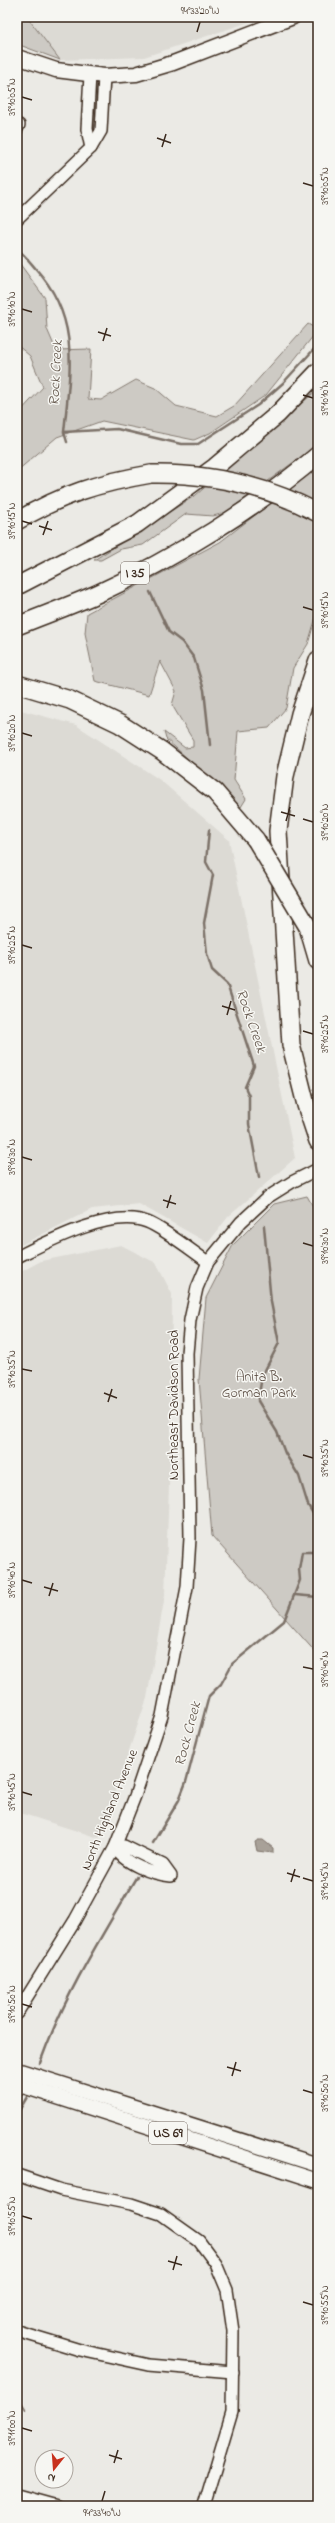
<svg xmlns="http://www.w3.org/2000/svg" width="335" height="2523" font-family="'Indie Flower',sans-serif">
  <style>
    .built { fill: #dcdad4 }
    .green { fill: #cdcac4; stroke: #847a71 }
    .water { fill: #a8a198; stroke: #7c7167 }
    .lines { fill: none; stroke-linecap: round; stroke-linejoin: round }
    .stream { stroke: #7c7167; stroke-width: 2.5 }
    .minor-casing { stroke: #3b2a1e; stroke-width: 14 }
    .major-casing { stroke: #3b2a1e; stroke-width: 17 }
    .highway-casing { stroke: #3b2a1e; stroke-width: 20 }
    .minor { stroke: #f6f6f2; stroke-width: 11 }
    .major { stroke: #f6f6f2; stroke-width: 14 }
    .highway { stroke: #f6f6f2; stroke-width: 17 }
    .highway-bridge-casing { stroke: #3b2a1e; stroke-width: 20; stroke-linecap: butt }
    .highway-bridge { stroke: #f6f6f2; stroke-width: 17 }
    .ticks { fill: none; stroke: #3b2a1e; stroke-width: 1.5 }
    .labels { text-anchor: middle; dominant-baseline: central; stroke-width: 3; stroke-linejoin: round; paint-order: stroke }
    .shield { fill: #f6f6f2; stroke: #73675e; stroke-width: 1 }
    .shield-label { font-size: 13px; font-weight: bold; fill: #3b2a1e }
    .park-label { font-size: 14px; fill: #605248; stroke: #f6f6f2 }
    .street-label { font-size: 14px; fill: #3b2a1e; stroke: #f6f6f2 }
    .water-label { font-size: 15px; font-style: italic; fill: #615449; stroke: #f6f6f2 }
    .neatline { fill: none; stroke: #3b2a1e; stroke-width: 1.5 }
    .ticks-label { font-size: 10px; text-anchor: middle; fill: #3b2a1e }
  </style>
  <rect width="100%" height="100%" fill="#ebeae5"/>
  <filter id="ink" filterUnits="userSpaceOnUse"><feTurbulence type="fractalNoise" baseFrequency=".025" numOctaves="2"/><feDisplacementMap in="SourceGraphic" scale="8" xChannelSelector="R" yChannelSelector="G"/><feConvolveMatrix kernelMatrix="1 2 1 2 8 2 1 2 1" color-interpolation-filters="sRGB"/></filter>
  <g filter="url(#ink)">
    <!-- built -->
    <g class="built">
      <polygon points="27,17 264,17 144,57 60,60"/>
      <polygon points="17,709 76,725 160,780 229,840 295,1158 228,1217 208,1243 139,1204 92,1209 17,1247"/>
      <polygon points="121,1245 156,1263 172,1294 171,1431 165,1595 147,1698 99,1838 17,1812 17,1274 41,1261"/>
    </g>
    <!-- green -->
    <g class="green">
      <polygon points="17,17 27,17 60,60 17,44"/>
      <polygon points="17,260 45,298 47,329 56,350 91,349 88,399 101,400 136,380 155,388 176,406 217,416 234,406 308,324 318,330 266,395 210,433 194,440 102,421 57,437 17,471 17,415 43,387 30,356 17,345"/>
      <polygon points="318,389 318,444 225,513 213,516 186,514 143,545 121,549 101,560 94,560 196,495"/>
      <polygon points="318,467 318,610 308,644 293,668 286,708 269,728 238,731 234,780 246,799 241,807 166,739 164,732 185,748 193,747 193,740 172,705 176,691 160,661 149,695 95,681 85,633 87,613 220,542"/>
      <polygon points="307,1196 318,1215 318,1655 212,1536 199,1379 206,1298 233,1245 274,1204"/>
    </g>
    <!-- water -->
    <polygon class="water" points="258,1840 263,1840 273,1848 273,1853 257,1851 255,1842"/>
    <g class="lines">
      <!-- stream -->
      <g class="stream">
        <path d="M17,249C24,254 30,262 36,269C81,319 70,371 64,432L67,442"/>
        <polyline points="64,432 117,429 181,444 198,444 258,405 283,383 316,347"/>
        <polyline points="150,592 169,632 182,642 194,658 204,690 210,745"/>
        <polyline points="209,830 206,862 213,875 204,923 207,954 212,970 227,984 254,1066 245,1087 249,1096 249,1124 259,1177"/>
        <polyline points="264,1226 271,1302 279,1343 262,1376 258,1401 277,1432 285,1453 299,1476 308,1505 318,1522"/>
        <polyline points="295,1595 318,1597 315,1611 318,1623"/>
        <polyline points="153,1843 179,1800 186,1782 209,1696 221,1684 232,1664 284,1621 300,1580 299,1569 302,1552 318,1552"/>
        <path d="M40,2063C64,1996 101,1937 137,1876"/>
        <polyline points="17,2114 27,2097"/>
        <polyline points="17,2396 25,2409"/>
      </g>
      <!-- minor casing -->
      <g class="minor-casing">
        <g id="minor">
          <polyline points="90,75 87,129 91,148"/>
          <polyline points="17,129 19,125"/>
          <polyline points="17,219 91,148 101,131 104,76"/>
          <path d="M17,1257C49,1241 112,1208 147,1222C163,1228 192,1251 208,1262"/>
          <path d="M124,1846L163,1865L171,1876C153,1874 123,1864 115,1847Z"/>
          <polyline points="17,2013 75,1920 115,1847 135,1796 162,1716 187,1587 190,1538 187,1353 190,1320 197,1288 208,1262 241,1222 268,1197 292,1182 318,1169"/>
          <polyline points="17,2175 61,2190 131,2204 161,2214 199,2241 216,2264 227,2290 233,2331 232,2412 204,2506"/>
          <polyline points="17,2331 80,2350 149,2365 233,2372"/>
          <polyline points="17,2495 57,2506"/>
        </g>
      </g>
      <!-- major casing -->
      <g class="major-casing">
        <g id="major">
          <polyline points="17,57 56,70 104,76 136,74 173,63 293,17"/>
          <polyline points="17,2070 318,2165"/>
          <polyline points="17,2084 318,2181"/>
        </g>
      </g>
      <!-- highway casing -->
      <g class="highway-casing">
        <g id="highway">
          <path d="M17,521C63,494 98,483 151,474"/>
          <polyline points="17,586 137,524 215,467 278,414 318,372"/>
          <path d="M17,626C44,615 72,605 99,593C173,559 256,508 318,455"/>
          <polyline points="318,660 300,714 285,776 278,831 291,1045 306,1105 318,1141"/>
          <polyline points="17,684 70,700 120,724 162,751 215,792 256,840"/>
          <polyline points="308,927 318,961"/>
        </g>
      </g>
      <!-- minor -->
      <use href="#minor" class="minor"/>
      <!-- major -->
      <use href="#major" class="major"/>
      <!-- highway -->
      <use href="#highway" class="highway"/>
      <!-- highway-bridge casing -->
      <g class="highway-bridge-casing">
        <g id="highway-bridge">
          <path d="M151,474C211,473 265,485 318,513"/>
          <polyline points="256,840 308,927"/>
        </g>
      </g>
      <!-- highway-bridge -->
      <use href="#highway-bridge" class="highway-bridge"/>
    </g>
  </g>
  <!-- ticks -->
  <path class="ticks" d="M197,32L200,22M22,97L32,100M157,138L171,143M162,147L166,134M303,183L313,186M22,309L32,312M98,332L111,336M103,341L107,328M303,395L313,398M22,521L32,524M39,526L52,530M43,535L48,521M303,607L313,610M22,733L32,736M281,812L295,816M303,819L313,822M286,821L290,807M22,945L32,948M222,1006L235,1010M227,1015L231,1001M303,1031L313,1034M22,1157L32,1160M163,1200L176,1204M167,1208L171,1195M303,1243L313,1246M22,1369L32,1371M104,1393L117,1398M108,1402L112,1389M303,1455L313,1458M22,1580L32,1583M44,1587L58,1591M49,1596L53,1583M303,1667L313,1669M22,1792L32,1795M287,1873L300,1877M303,1878L313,1881M291,1882L295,1869M22,2004L32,2007M227,2067L241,2071M232,2076L236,2062M303,2090L313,2093M22,2216L32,2219M168,2261L182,2265M173,2270L177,2256M303,2302L313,2305M22,2428L32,2431M109,2455L122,2459M114,2463L118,2450M102,2501L105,2491"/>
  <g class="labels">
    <!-- shield labels -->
    <g class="shield">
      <rect x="121" y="562" width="28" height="22" rx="3"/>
      <rect x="149" y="2122" width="38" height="22" rx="3"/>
    </g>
    <g class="shield-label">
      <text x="135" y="573">I 35</text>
      <text x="168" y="2133">US 69</text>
    </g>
    <!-- park labels -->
    <g class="park-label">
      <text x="259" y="1377">Anita B.<tspan x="259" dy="16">Gorman Park</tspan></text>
    </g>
    <!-- street labels -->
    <g class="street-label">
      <text transform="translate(174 1405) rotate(-90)">Northeast Davidson Road</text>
      <text transform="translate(110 1810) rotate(-68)">North Highland Avenue</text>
    </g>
    <!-- water labels -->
    <g class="water-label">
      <text transform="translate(56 373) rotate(-87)">Rock Creek</text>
      <text transform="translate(251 1021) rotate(71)">Rock Creek</text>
      <text transform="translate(188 1734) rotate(-75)">Rock Creek</text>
    </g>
  </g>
  <!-- margin -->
  <rect width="335" height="2523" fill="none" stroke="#f6f6f2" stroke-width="44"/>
  <!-- north arrow -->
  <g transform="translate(54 2469) rotate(197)"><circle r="19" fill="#f6f6f2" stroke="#aba49d"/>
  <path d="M0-3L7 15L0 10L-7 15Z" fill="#c8321e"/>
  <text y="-6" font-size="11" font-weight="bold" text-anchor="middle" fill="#3b2a1e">N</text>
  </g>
  <rect x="22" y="22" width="291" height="2479" class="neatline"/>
  <g class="ticks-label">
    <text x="200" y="14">94°33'20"W</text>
    <text transform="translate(11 97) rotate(-90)" y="4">39°10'05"N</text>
    <text transform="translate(324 186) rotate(-90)" y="4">39°10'05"N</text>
    <text transform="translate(11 309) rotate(-90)" y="4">39°10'10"N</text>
    <text transform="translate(324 398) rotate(-90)" y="4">39°10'10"N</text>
    <text transform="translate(11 521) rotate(-90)" y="4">39°10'15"N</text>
    <text transform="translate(324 610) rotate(-90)" y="4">39°10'15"N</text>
    <text transform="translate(11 733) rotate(-90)" y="4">39°10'20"N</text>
    <text transform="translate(324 822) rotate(-90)" y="4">39°10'20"N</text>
    <text transform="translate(11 945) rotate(-90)" y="4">39°10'25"N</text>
    <text transform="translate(324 1034) rotate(-90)" y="4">39°10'25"N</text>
    <text transform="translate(11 1157) rotate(-90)" y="4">39°10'30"N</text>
    <text transform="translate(324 1246) rotate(-90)" y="4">39°10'30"N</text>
    <text transform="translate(11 1369) rotate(-90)" y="4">39°10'35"N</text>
    <text transform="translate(324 1458) rotate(-90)" y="4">39°10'35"N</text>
    <text transform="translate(11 1580) rotate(-90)" y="4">39°10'40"N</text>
    <text transform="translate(324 1669) rotate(-90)" y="4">39°10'40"N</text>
    <text transform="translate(11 1792) rotate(-90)" y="4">39°10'45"N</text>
    <text transform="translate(324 1881) rotate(-90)" y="4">39°10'45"N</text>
    <text transform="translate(11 2004) rotate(-90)" y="4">39°10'50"N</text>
    <text transform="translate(324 2093) rotate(-90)" y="4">39°10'50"N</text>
    <text transform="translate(11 2216) rotate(-90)" y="4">39°10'55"N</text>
    <text transform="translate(324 2305) rotate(-90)" y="4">39°10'55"N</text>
    <text transform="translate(11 2428) rotate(-90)" y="4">39°11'00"N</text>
    <text x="102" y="2516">94°33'40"W</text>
  </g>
</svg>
